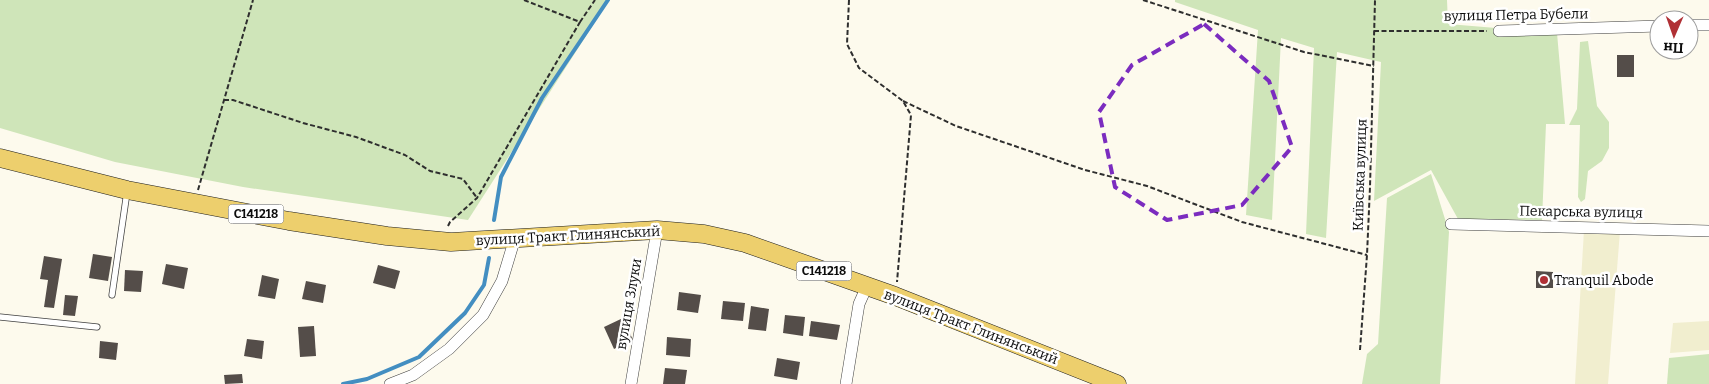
<svg xmlns="http://www.w3.org/2000/svg" width="1709" height="384" font-family="Bitter,serif">
  <style>
    .farmland { fill: #f1eecf }
    .green { fill: #cfe5b9 }
    .lines { fill: none; stroke-linecap: round; stroke-linejoin: round }
    .stream { stroke: #438ec1; stroke-width: 4 }
    .building { fill: #544d49 }
    .service-casing { stroke: #3f3f3f; stroke-width: 7 }
    .minor-casing { stroke: #3f3f3f; stroke-width: 12 }
    .primary-casing { stroke: #1d1d1d; stroke-width: 19 }
    .path { stroke: #2e2e2e; stroke-width: 2; stroke-dasharray: 5 2.5; stroke-linecap: butt }
    .service { stroke: #fff; stroke-width: 5.5 }
    .minor { stroke: #fff; stroke-width: 11 }
    .primary { stroke: #edcf6d; stroke-width: 18 }
    .marked { fill: none; stroke: #7b2cbf; stroke-width: 4; stroke-dasharray: 10 6; stroke-linejoin: round }
    .poi-dot { fill: #b03035; stroke: #fff; stroke-width: 2 }
    .labels { text-anchor: middle; dominant-baseline: central; stroke-width: 5; stroke-linejoin: round; paint-order: stroke }
    .shield { fill: #fff; stroke: #555; stroke-width: 1 }
    .shield-label { font-size: 12px; font-weight: bold; fill: #0c0c0c }
    .street-label { font-size: 14px; fill: #0c0c0c; stroke: #fff }
    .poi-label { font-size: 14px; fill: #0c0c0c; stroke: #fff; text-anchor: start }
  </style>
  <rect width="100%" height="100%" fill="#fdfaed"/>
  <!-- farmland -->
  <g class="farmland">
    <polygon points="1584,230 1620,231 1608,384 1575,384"/>
    <polygon points="1709,321 1709,350 1670,353 1673,323"/>
  </g>
  <!-- green -->
  <g class="green">
    <polygon points="0,0 609,0 468,220 243,187 115,162 0,128"/>
    <polygon points="1175,0 1447,0 1448,24 1557,33 1565,124 1546,124 1542,220 1458,219 1431,170 1374,201 1381,62 1337,52 1326,238 1306,234 1314,48 1281,38 1272,220 1246,215 1258,30 1175,2"/>
    <polygon points="1588,41 1597,106 1609,122 1609,148 1602,161 1588,171 1585,199 1581,202 1578,197 1580,125 1569,125 1577,109 1580,42"/>
    <polygon points="1431,174 1449,232 1440,384 1362,384 1367,354 1378,344 1387,198"/>
    <polygon points="1709,354 1709,384 1667,384 1669,358"/>
  </g>
  <g class="lines">
    <!-- stream -->
    <g class="stream">
      <polyline points="494,220 501,177 542,98 608,0"/>
      <polyline points="343,384 367,379 419,357 465,313 484,285 489,258"/>
    </g>
  </g>
  <!-- building -->
  <g class="building">
    <rect x="1617" y="55" width="17" height="22"/>
    <polygon points="93,254 112,257 108,281 89,278"/>
    <polygon points="44,256 62,259 54,308 44,307 48,280 40,279"/>
    <polygon points="166,264 188,268 184,289 162,284"/>
    <polygon points="378,265 400,271 395,289 373,283"/>
    <polygon points="125,270 143,271 141,292 124,291"/>
    <polygon points="1536,271 1553,272 1553,288 1536,288"/>
    <polygon points="262,275 279,279 275,299 258,296"/>
    <polygon points="306,281 326,285 323,303 302,299"/>
    <polygon points="679,292 701,295 698,313 677,310"/>
    <polygon points="65,295 78,296 75,316 63,315"/>
    <polygon points="723,301 745,303 743,321 721,319"/>
    <polygon points="751,306 769,309 766,331 748,329"/>
    <polygon points="785,315 805,317 803,336 783,333"/>
    <polygon points="623,318 633,340 614,349 604,327"/>
    <polygon points="811,321 840,325 837,340 809,336"/>
    <polygon points="314,326 316,356 300,357 298,327"/>
    <polygon points="667,337 691,339 690,357 666,355"/>
    <polygon points="247,339 264,341 262,359 244,356"/>
    <polygon points="100,341 118,343 116,360 99,358"/>
    <polygon points="777,358 800,362 797,380 774,376"/>
    <polygon points="665,368 687,370 685,384 663,384"/>
    <polygon points="242,374 243,383 225,384 224,375"/>
  </g>
  <g class="lines">
    <!-- service casing -->
    <g class="service-casing">
      <g id="service">
        <polyline points="112,295 127,192"/>
        <polyline points="0,317 97,327"/>
      </g>
    </g>
    <!-- minor casing -->
    <g class="minor-casing">
      <g id="minor">
        <polyline points="1689,25 1709,25"/>
        <polyline points="1499,31 1659,26"/>
        <polyline points="1451,224 1709,231"/>
        <polyline points="390,384 413,375 449,349 483,315 502,281 515,238"/>
        <polyline points="631,384 657,230"/>
        <polyline points="846,384 859,304 867,286"/>
      </g>
    </g>
    <!-- primary casing -->
    <g class="primary-casing">
      <polyline id="primary" points="0,158 127,190 289,221 387,236 451,242 657,230 704,234 745,243 895,296 1117,384"/>
    </g>
    <!-- path -->
    <g class="path">
      <polyline points="524,0 580,22 595,0"/>
      <polyline points="849,0 847,44 859,68 903,101 911,115 897,282"/>
      <polyline points="1143,0 1304,52 1374,66"/>
      <polyline points="1374,31 1487,31"/>
      <polyline points="224,100 233,100 303,123 356,137 405,155 430,171 463,179 477,198"/>
      <polyline points="903,101 956,126 1085,170 1147,186 1242,222 1367,255"/>
      <polyline points="198,190 253,0"/>
      <polyline points="448,226 450,222 477,198 580,22"/>
      <polyline points="1360,350 1367,255 1370,187 1375,0"/>
    </g>
    <!-- service -->
    <use href="#service" class="service"/>
    <!-- minor -->
    <use href="#minor" class="minor"/>
    <!-- primary -->
    <use href="#primary" class="primary"/>
  </g>
  <!-- marked area -->
  <path class="marked" d="M1204,24L1269,81L1292,147L1242,205L1167,220L1115,187L1099,112L1132,65Z"/>
  <!-- markers -->
  <circle class="poi-dot" cx="1544" cy="280" r="5"/>
  <g class="labels">
    <!-- shield labels -->
    <g class="shield">
      <rect x="228.5" y="204.5" width="55" height="19" rx="4"/>
      <rect x="796.5" y="261.5" width="55" height="19" rx="4"/>
    </g>
    <g class="shield-label">
      <text x="256" y="214">С141218</text>
      <text x="824" y="271">С141218</text>
    </g>
    <!-- street labels -->
    <g class="street-label">
      <text transform="translate(1516 15) rotate(-1)">вулиця Петра Бубели</text>
      <text transform="translate(1360 175) rotate(-88)">Київська вулиця</text>
      <text transform="translate(1581 212) rotate(1)">Пекарська вулиця</text>
      <text transform="translate(568 236) rotate(-3)">вулиця Тракт Глинянський</text>
      <text transform="translate(629 304) rotate(-80)">вулиця Злуки</text>
      <text transform="translate(971 327) rotate(21)">вулиця Тракт Глинянський</text>
    </g>
    <!-- poi labels -->
    <g class="poi-label">
      <text x="1554" y="280">Tranquil Abode</text>
    </g>
  </g>
  <!-- north arrow -->
  <g transform="translate(1674 35) rotate(182)"><circle r="24" fill="#ffffff" stroke="#9e9e9e"/>
  <path d="M0-4L9 19L0 12L-9 19Z" fill="#b03035"/>
  <text y="-8" font-size="14" font-weight="bold" text-anchor="middle" fill="#0c0c0c">Пн</text>
  </g>
</svg>
